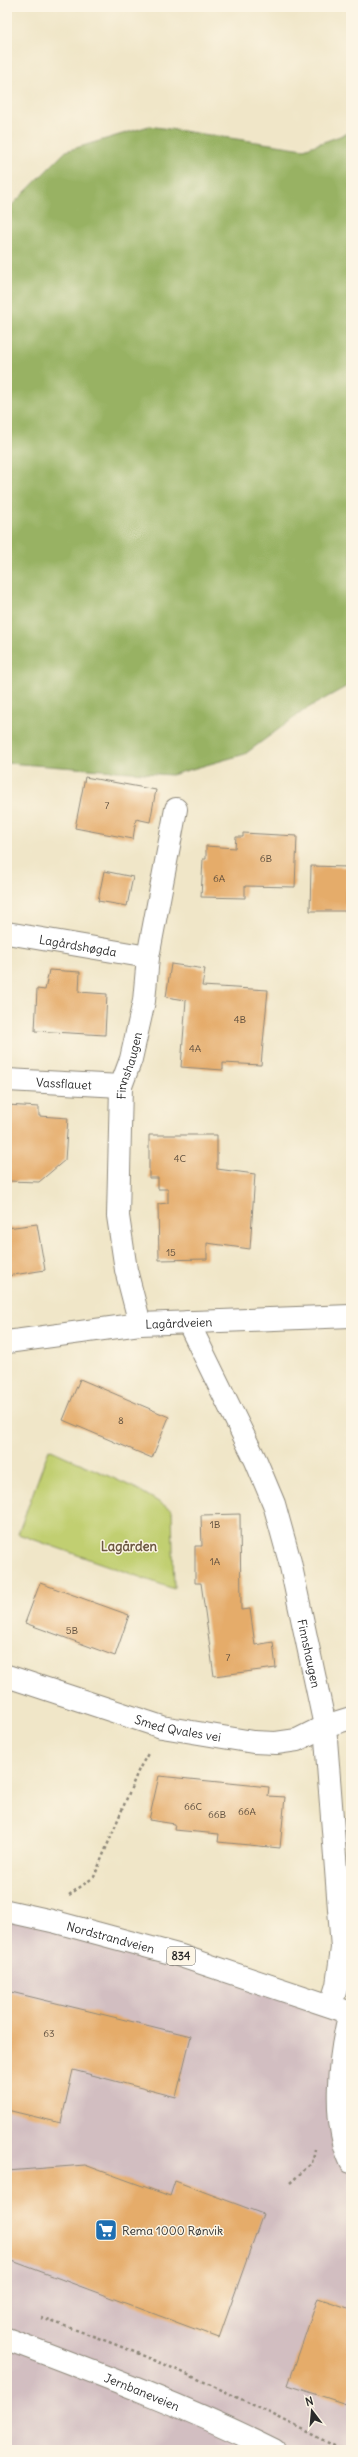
<svg xmlns="http://www.w3.org/2000/svg" width="358" height="2457" font-family="Delius,sans-serif">
  <style>
    .industrial { fill: #d2bec1 }
    .green { fill: #c1cf71; stroke: #767d4e }
    .forest { fill: #98b263; stroke: #626e47 }
    .building { fill: #e5ac6a }
    .lines { fill: none; stroke-linecap: round; stroke-linejoin: round }
    .minor-casing { stroke: #8e887a; stroke-width: 24 }
    .major-casing { stroke: #8e887a; stroke-width: 24 }
    .path { stroke: #8e887a; stroke-width: 2.5; stroke-dasharray: 3 3; stroke-linecap: butt }
    .minor { stroke: #fff; stroke-width: 22 }
    .major { stroke: #fff; stroke-width: 22 }
    .labels { text-anchor: middle; dominant-baseline: central; stroke-width: 3; stroke-linejoin: round; paint-order: stroke }
    .number-label { font-size: 10px; fill: #5a4b3b }
    .shield { fill: #fcf5e5; stroke: #6a6863; stroke-width: 1 }
    .shield-label { font-size: 11px; font-weight: bold; fill: #2b2b2b }
    .street-label { font-size: 12px; fill: #2b2b2b; stroke: #fcf5e5 }
    .poi-label { font-size: 12px; fill: #2b2b2b; stroke: #fcf5e5; text-anchor: start }
    .neighbourhood-label { font-size: 13px; font-weight: bold; fill: #6c5841; stroke: #fcf5e5 }
  </style>
  <rect width="100%" height="100%" fill="#fcf5e5"/>
  <filter id="ink" filterUnits="userSpaceOnUse"><feTurbulence type="fractalNoise" baseFrequency=".025" numOctaves="2"/><feDisplacementMap in="SourceGraphic" scale="8" xChannelSelector="R" yChannelSelector="G"/><feConvolveMatrix kernelMatrix="1 2 1 2 8 2 1 2 1" color-interpolation-filters="sRGB"/></filter>
  <filter id="wash" filterUnits="userSpaceOnUse"><feTurbulence type="fractalNoise" baseFrequency=".012" numOctaves="4" result="noise"/><feDisplacementMap in="SourceGraphic" scale="16" xChannelSelector="R" yChannelSelector="G"/><feGaussianBlur stdDeviation="0.9" result="paint"/><feColorMatrix in="noise" values="0 0 0 0 0 0 0 0 0 0 0 0 0 0 0 0 0 1.4 0 .05"/><feComposite in="paint" operator="in"/></filter>
  <g filter="url(#wash)">
    <rect width="100%" height="100%" fill="#f0e6c8"/>
    <!-- industrial -->
    <polygon class="industrial" points="7,1913 351,2004 351,2450 7,2450"/>
    <!-- green -->
    <polygon class="green" points="49,1449 137,1489 172,1510 174,1589 18,1534"/>
    <!-- forest -->
    <polygon class="forest" points="149,126 304,149 351,132 351,684 306,709 245,754 171,775 7,763 7,210 66,151"/>
    <g id="blocks">
      <!-- building -->
      <g class="building">
        <polygon points="85,777 156,790 150,822 136,819 133,839 75,828"/>
        <polygon points="243,833 297,836 295,887 245,886 245,898 201,897 203,859 206,859 206,846 235,848 236,837 243,837"/>
        <polygon points="311,866 347,867 346,911 310,911"/>
        <polygon points="104,871 133,877 127,906 98,901"/>
        <polygon points="171,964 205,969 202,986 268,990 261,1065 223,1063 223,1070 181,1067 186,1000 166,997"/>
        <polygon points="49,970 80,972 79,992 107,994 105,1035 35,1031 37,989 45,990"/>
        <polygon points="7,1105 39,1107 39,1116 68,1118 65,1160 39,1182 7,1181"/>
        <polygon points="149,1135 217,1135 217,1169 255,1174 250,1249 207,1243 207,1259 159,1260 158,1204 168,1203 168,1189 158,1189 158,1178 149,1178"/>
        <polygon points="37,1224 45,1270 7,1276 7,1228"/>
        <polygon points="80,1379 169,1417 152,1458 63,1420"/>
        <polygon points="240,1514 241,1610 250,1609 255,1645 273,1642 276,1668 214,1676 201,1583 195,1583 195,1546 202,1546 201,1515"/>
        <polygon points="40,1583 129,1615 115,1656 25,1623"/>
        <polygon points="159,1776 269,1787 268,1796 285,1797 280,1848 218,1842 219,1834 174,1830 175,1824 149,1820"/>
        <polygon points="7,1991 191,2036 176,2097 73,2070 61,2123 7,2110"/>
        <polygon points="85,2165 170,2196 175,2181 263,2214 219,2338 7,2259 7,2171"/>
        <polygon points="318,2298 351,2309 351,2389 346,2404 288,2385"/>
      </g>
    </g>
  </g>
  <g filter="url(#ink)">
    <use href="#blocks" fill-opacity="0" stroke="#8e887a" stroke-width="1"/>
    <g class="lines">
      <!-- minor casing -->
      <g class="minor-casing">
        <g id="minor">
          <path id="s1" d="M7,933L148,957"/>
          <path id="s2" d="M7,1080L121,1086"/>
          <path id="s3" d="M188,1322L256,1461L274,1504L290,1562L325,1726L342,1948L337,1985L331,2005"/>
          <path id="s4" d="M140,1324L126,1270L118,1216L121,1086L131,1059L144,1001L148,957L176,809"/>
          <path id="s5" d="M7,1342L140,1324L351,1316"/>
          <path id="s6" d="M7,1676L162,1727L253,1742L276,1743L297,1740L325,1726L351,1718"/>
          <path d="M350,2012C339,2056 331,2120 351,2162"/>
          <path id="s7" d="M7,2339C97,2373 188,2407 274,2450"/>
        </g>
      </g>
      <!-- major casing -->
      <g class="major-casing">
        <g id="major">
          <path id="s8" d="M7,1911L52,1921L178,1955L351,2013"/>
        </g>
      </g>
      <!-- path -->
      <g class="path">
        <polyline points="69,1895 94,1877 139,1769 149,1752"/>
        <polyline points="290,2183 312,2163 315,2149"/>
        <path d="M41,2318C146,2352 245,2399 342,2450"/>
      </g>
      <!-- minor -->
      <use href="#minor" class="minor"/>
      <!-- major -->
      <use href="#major" class="major"/>
    </g>
  </g>
  <!-- icons -->
  <defs>
    <g id="supermarket-square" transform="scale(1.15)"><rect x="-9" y="-9" width="18" height="18" rx="4" fill="#1f6fb2" stroke="#fcf5e5"/><path d="M-6-5.5h2.5l.6 2H6L4.5 2H-2.5L-4.4-4H-6ZM-1.5 3.2a1.3 1.3 0 1 0 .1 0ZM3 3.2a1.3 1.3 0 1 0 .1 0Z" fill="#fff"/></g>
  </defs>
  <g fill-rule="evenodd">
    <use href="#supermarket-square" x="106" y="2230"/>
  </g>
  <g class="labels">
    <!-- number labels -->
    <g class="number-label">
      <text x="107" y="805">7</text>
      <text x="266" y="858">6B</text>
      <text x="219" y="878">6A</text>
      <text x="240" y="1019">4B</text>
      <text x="195" y="1048">4A</text>
      <text x="180" y="1158">4C</text>
      <text x="171" y="1252">15</text>
      <text x="121" y="1420">8</text>
      <text x="215" y="1524">1B</text>
      <text x="215" y="1561">1A</text>
      <text x="72" y="1630">5B</text>
      <text x="228" y="1657">7</text>
      <text x="193" y="1806">66C</text>
      <text x="247" y="1811">66A</text>
      <text x="217" y="1814">66B</text>
      <text x="49" y="2033">63</text>
    </g>
    <!-- shield labels -->
    <rect class="shield" x="167" y="1947" width="28" height="18" rx="3"/>
    <g class="shield-label">
      <text x="181" y="1956">834</text>
    </g>
    <!-- street labels -->
    <g class="street-label">
      <text stroke="none"><textPath href="#s1" startOffset="72">Lagårdshøgda</textPath></text>
      <text stroke="none"><textPath href="#s4" startOffset="262">Finnshaugen</textPath></text>
      <text stroke="none"><textPath href="#s2" startOffset="57">Vassflauet</textPath></text>
      <text stroke="none"><textPath href="#s5" startOffset="173">Lagårdveien</textPath></text>
      <text stroke="none"><textPath href="#s3" startOffset="355">Finnshaugen</textPath></text>
      <text stroke="none"><textPath href="#s6" startOffset="179">Smed Qvales vei</textPath></text>
      <text stroke="none"><textPath href="#s8" startOffset="107">Nordstrandveien</textPath></text>
      <text stroke="none"><textPath href="#s7" startOffset="145">Jernbaneveien</textPath></text>
    </g>
    <!-- poi labels -->
    <g class="poi-label">
      <text x="122" y="2230">Rema 1000 Rønvik</text>
    </g>
    <!-- neighbourhood labels -->
    <g class="neighbourhood-label">
      <text x="129" y="1546">Lagården</text>
    </g>
  </g>
  <!-- margin -->
  <rect width="358" height="2457" fill="none" stroke="#fcf5e5" stroke-width="24"/>
  <!-- north arrow -->
  <g transform="translate(312 2411) rotate(344)" stroke="#fcf5e5" stroke-width="3" paint-order="stroke">
  <path d="M0-3L7 15L0 10L-7 15Z" fill="#2b2b2b"/>
  <text y="-6" font-size="11" font-weight="bold" text-anchor="middle" fill="#2b2b2b">N</text>
  </g>
</svg>
